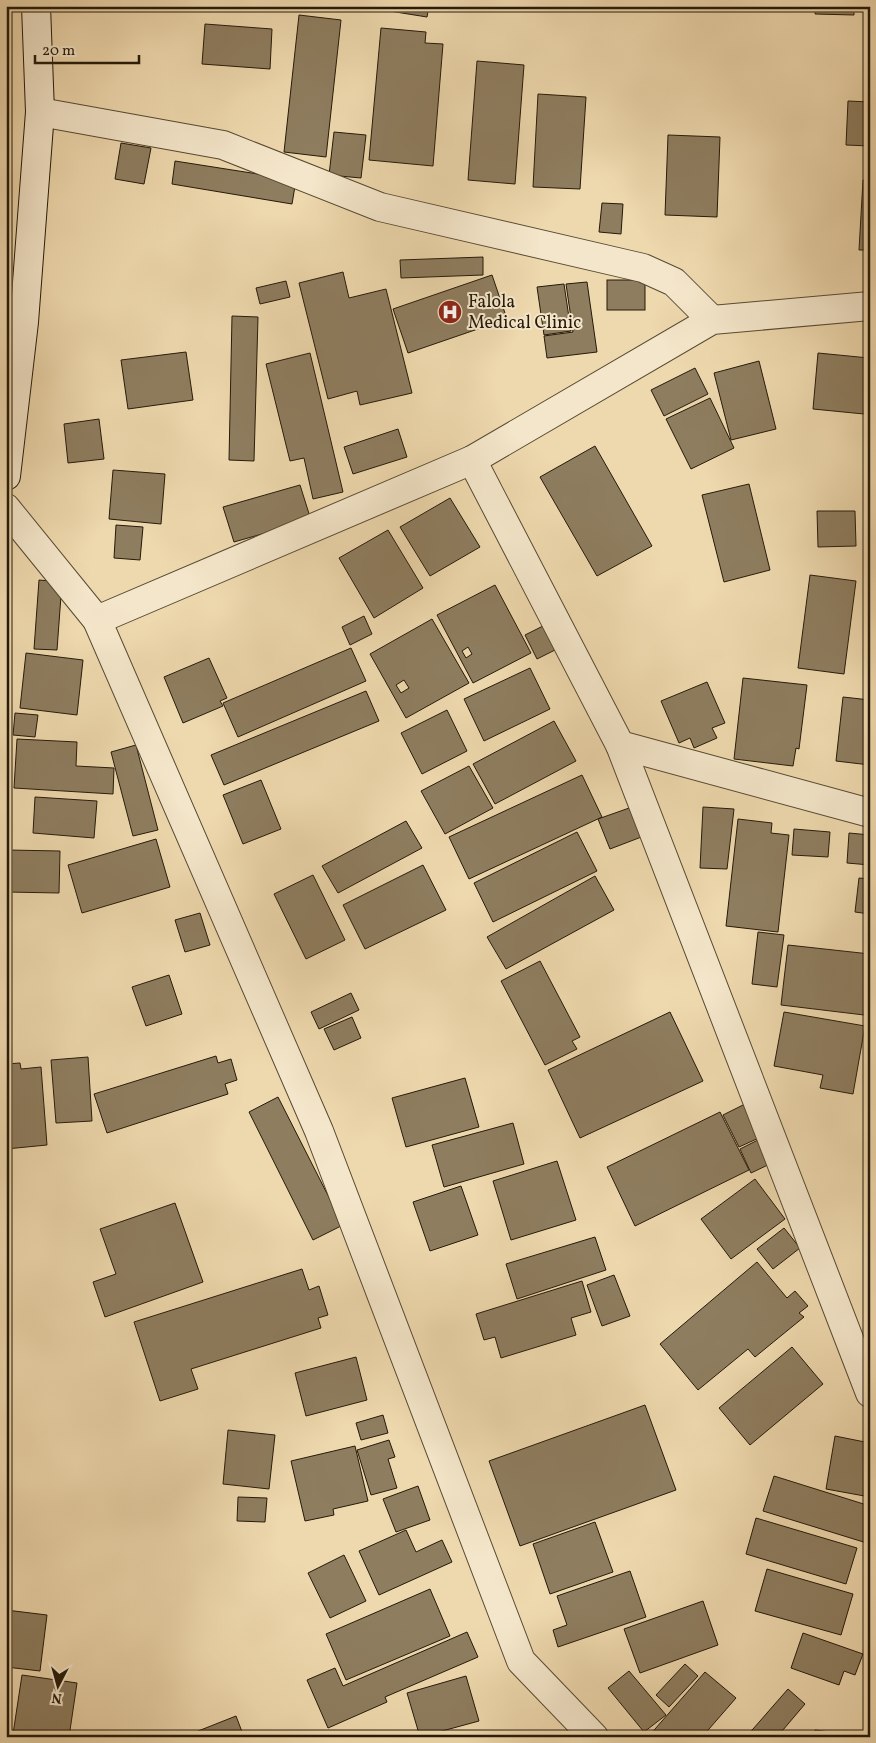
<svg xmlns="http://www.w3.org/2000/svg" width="876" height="1743" font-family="Vollkorn,serif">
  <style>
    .building { fill: #8e7d5f; stroke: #251a0a; fill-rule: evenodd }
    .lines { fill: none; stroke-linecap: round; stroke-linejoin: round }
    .street-casing { stroke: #574a33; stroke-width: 30 }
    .secondary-casing { stroke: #251a0a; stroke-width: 30 }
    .street { stroke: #f4e6ca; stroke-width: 28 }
    .secondary { stroke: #f4e6ca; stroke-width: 28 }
    .labels { text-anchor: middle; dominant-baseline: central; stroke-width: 4; stroke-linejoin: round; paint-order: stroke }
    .poi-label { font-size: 18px; fill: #251a0a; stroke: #f4e6ca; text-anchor: start }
  </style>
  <rect width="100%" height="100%" fill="#eed8ad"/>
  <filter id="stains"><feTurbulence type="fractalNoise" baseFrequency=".004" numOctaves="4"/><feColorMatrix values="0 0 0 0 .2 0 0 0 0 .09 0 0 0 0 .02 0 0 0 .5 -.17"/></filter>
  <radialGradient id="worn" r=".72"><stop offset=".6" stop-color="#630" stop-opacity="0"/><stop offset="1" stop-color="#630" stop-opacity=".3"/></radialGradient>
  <!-- building -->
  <g class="building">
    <polygon points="358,6 429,6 427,17"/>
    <polygon points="816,6 854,6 854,15 815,14"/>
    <polygon points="299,15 341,20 326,157 284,152"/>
    <polygon points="205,24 272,29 270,69 202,64"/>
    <polygon points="381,28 426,32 425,43 443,44 433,166 369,160"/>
    <polygon points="477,61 524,65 515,184 468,180"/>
    <polygon points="538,94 586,97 580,189 533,187"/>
    <polygon points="848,101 870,102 870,146 846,145"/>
    <polygon points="334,132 366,135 361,178 329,175"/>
    <polygon points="668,135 720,137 717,217 665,215"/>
    <polygon points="121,143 151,148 144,184 115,179"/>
    <polygon points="175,161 296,180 292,204 172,184"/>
    <polygon points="863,180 870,180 870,250 859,250"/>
    <polygon points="602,203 623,204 621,234 599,232"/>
    <polygon points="483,257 483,275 401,278 400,260"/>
    <polygon points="343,272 349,298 386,289 412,393 360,405 357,391 328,399 299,283"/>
    <polygon points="492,275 507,319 408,353 393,309"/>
    <rect x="607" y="280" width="38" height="30"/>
    <polygon points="286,281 290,297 260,304 256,288"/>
    <polygon points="587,282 597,352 547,358 544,336 573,332 566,284"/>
    <polygon points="564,284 571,331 544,335 537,287"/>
    <polygon points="232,316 258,317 254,461 229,460"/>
    <polygon points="186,352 193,400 128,409 121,360"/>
    <polygon points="310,353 343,492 313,499 304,458 290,461 266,364"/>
    <polygon points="818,353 869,358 864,414 813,409"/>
    <polygon points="759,361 776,429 731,440 714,373"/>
    <polygon points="695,368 708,394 664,416 651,390"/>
    <polygon points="710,398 734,448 691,469 666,419"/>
    <polygon points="99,419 104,459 68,463 64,424"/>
    <polygon points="398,429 407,457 353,474 344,447"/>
    <polygon points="870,439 870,468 867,467"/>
    <polygon points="595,446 652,546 597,576 540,477"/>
    <polygon points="113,470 165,474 161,524 109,519"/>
    <polygon points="749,484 770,570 724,582 702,495"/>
    <polygon points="300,485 311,520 234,542 223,507"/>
    <polygon points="450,498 480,547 430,576 400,527"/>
    <polygon points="817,511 855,511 856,546 818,547"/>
    <polygon points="116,525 143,527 140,560 114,558"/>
    <polygon points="388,530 423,588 374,618 339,558"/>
    <polygon points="810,575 856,581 844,674 798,668"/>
    <polygon points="39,580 62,582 57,650 34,649"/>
    <path d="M495,585L531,653L473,683L437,615ZM468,647L472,654L466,658L462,651Z"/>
    <polygon points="364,616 372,634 350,645 342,627"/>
    <path d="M432,619L469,683L406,718L370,654ZM404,680L409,688L401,693L396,685Z"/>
    <polygon points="547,624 559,648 537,659 525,635"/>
    <polygon points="351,648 366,681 238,737 223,703"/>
    <polygon points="26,653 83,660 77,715 20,708"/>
    <polygon points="209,658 227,698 220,701 223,706 183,723 164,677"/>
    <polygon points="530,668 550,709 484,741 464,699"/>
    <polygon points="743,678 807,685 799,749 796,748 793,766 734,759"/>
    <polygon points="707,682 725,723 712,728 717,738 694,748 690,738 679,743 661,701"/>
    <polygon points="366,691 379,721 224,785 211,755"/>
    <polygon points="843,697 870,700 870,765 836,761"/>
    <polygon points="447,710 467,751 422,774 401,733"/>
    <polygon points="15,713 38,715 35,737 13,735"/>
    <polygon points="554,721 576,761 495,804 473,764"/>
    <polygon points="17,739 77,742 76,766 114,768 113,794 14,788"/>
    <polygon points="136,745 158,830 133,836 111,752"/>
    <polygon points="469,766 493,808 445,834 421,791"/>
    <polygon points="582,775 602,817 469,879 449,837"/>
    <polygon points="261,780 281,829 243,844 223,795"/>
    <polygon points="35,797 97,801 94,838 33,833"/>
    <polygon points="632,807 644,836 610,849 598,819"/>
    <polygon points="703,807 734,809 727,869 700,868"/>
    <polygon points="738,819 772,823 771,833 789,835 778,932 726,926"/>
    <polygon points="406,821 422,848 338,893 322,866"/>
    <polygon points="794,829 830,832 828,857 792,855"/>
    <polygon points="577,832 597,871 493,922 474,883"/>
    <polygon points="849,833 870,835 870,865 847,863"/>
    <polygon points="156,839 170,887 82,913 68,865"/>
    <polygon points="8,850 60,851 59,893 7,892"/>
    <polygon points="423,865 446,910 365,949 343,905"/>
    <polygon points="313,875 345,940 306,959 274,894"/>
    <polygon points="595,876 614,910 506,969 487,937"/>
    <polygon points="859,878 870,879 870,914 855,912"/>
    <polygon points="200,913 210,945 185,952 175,920"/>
    <polygon points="758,932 784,935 777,987 752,984"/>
    <polygon points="788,945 870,954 864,1015 781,1005"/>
    <polygon points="540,961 580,1037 572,1041 577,1049 545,1065 501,981"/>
    <polygon points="169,975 182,1014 146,1026 132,987"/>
    <polygon points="351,993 359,1010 319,1029 311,1012"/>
    <polygon points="670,1012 703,1081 580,1138 548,1070"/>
    <polygon points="784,1012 865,1026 853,1094 820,1088 823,1075 774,1066"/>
    <polygon points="352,1017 361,1038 334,1050 324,1029"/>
    <polygon points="216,1056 218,1063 231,1059 237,1080 225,1084 228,1094 107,1133 94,1094"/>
    <polygon points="88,1057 92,1121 56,1123 51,1060"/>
    <polygon points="20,1063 21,1069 41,1067 47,1145 6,1149 6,1064"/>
    <polygon points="465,1078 479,1127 406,1147 392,1098"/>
    <polygon points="278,1097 343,1225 313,1240 249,1112"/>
    <polygon points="745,1104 761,1137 739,1147 723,1115"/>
    <polygon points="720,1112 749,1170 635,1226 607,1167"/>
    <polygon points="513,1123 524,1164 444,1187 432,1145"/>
    <polygon points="760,1139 772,1163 751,1173 740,1149"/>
    <polygon points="557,1161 576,1220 511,1240 493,1181"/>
    <polygon points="755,1179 785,1219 731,1259 701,1219"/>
    <polygon points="461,1186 478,1235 430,1251 413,1202"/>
    <polygon points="175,1203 203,1282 105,1317 93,1282 116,1274 100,1229"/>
    <polygon points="784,1228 800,1248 773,1269 757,1249"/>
    <polygon points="595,1237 606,1270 517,1299 506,1264"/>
    <polygon points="757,1262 787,1298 795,1291 808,1306 799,1313 804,1317 755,1357 748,1349 698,1390 660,1344"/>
    <polygon points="302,1269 309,1290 319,1286 328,1315 318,1318 321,1328 191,1369 198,1389 160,1401 134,1322"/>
    <polygon points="614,1275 630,1316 602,1326 587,1285"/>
    <polygon points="582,1281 591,1312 571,1318 576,1335 501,1358 495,1337 484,1340 476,1314"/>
    <polygon points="792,1347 823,1384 750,1445 719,1408"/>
    <polygon points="356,1357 367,1400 306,1416 295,1373"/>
    <polygon points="645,1405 676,1490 520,1546 489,1461"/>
    <polygon points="383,1415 388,1433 361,1440 356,1423"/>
    <polygon points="228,1430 275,1435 269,1489 223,1484"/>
    <polygon points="835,1436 870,1443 870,1497 826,1489"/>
    <polygon points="389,1440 395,1457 388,1459 397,1488 371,1495 357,1450"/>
    <polygon points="355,1446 368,1501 333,1509 334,1515 305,1521 291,1461"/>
    <polygon points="774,1476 870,1506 870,1544 763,1511"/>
    <polygon points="418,1486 430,1520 396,1532 383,1499"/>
    <polygon points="238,1497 267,1498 265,1522 237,1521"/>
    <polygon points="756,1518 857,1548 846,1584 746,1554"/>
    <polygon points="595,1522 613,1572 550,1594 533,1544"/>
    <polygon points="406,1530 416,1552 442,1540 452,1562 379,1595 359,1551"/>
    <polygon points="344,1555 366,1601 330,1618 308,1573"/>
    <polygon points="767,1569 853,1594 841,1635 755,1611"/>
    <polygon points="630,1571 646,1617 558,1647 553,1630 567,1625 557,1596"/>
    <polygon points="430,1589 450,1636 346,1680 326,1634"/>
    <polygon points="703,1601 718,1645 640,1673 624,1629"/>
    <polygon points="6,1610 47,1615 40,1671 6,1667"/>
    <polygon points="467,1632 478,1657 385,1697 387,1702 328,1728 307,1680 335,1668 343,1686"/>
    <polygon points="803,1633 863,1654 855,1675 844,1671 839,1685 791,1668"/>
    <polygon points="685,1664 698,1676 669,1707 656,1695"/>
    <polygon points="629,1671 666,1715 644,1732 608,1688"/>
    <polygon points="705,1672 736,1698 702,1737 648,1737"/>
    <polygon points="22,1675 77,1683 69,1737 13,1734"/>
    <polygon points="466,1676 479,1721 420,1737 407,1693"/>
    <polygon points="788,1689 805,1704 777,1737 746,1737"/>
    <polygon points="236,1716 244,1737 183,1737"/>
    <polygon points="815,1730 867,1737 814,1737"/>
  </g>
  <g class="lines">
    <!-- street casing -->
    <g class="street-casing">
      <g id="street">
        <polyline points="40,112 223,145 380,207 643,268 674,282 712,320"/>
        <polyline points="472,460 620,745 870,813"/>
        <polyline points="6,508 97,620 319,1131 521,1661 594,1737"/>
        <polyline points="97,620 472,460 712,320 870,306"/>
        <polyline points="620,745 870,1393"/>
      </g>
    </g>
    <!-- secondary casing -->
    <g class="secondary-casing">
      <polyline id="secondary" points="6,476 24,322 40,112 36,6"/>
    </g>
    <!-- street -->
    <use href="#street" class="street"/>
    <!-- secondary -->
    <use href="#secondary" class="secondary"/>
  </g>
  <!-- icons -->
  <defs>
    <g id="hospital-disc" transform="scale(1.25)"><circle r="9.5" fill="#8f2418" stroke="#f4e6ca"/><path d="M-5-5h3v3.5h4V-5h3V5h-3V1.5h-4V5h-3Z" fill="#fff"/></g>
  </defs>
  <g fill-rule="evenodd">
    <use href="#hospital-disc" x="450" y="312"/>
  </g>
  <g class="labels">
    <!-- poi labels -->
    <g class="poi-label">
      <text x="468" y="302">Falola<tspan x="468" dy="21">Medical Clinic</tspan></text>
    </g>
  </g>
  <!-- margin -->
  <rect width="876" height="1743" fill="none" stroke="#eed8ad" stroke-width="25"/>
  <rect x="8" y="8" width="861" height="1728" fill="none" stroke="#251a0a" stroke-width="2.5"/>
  <rect x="12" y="12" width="851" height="1718" fill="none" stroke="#251a0a"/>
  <!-- north arrow -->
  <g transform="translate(58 1686) rotate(186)" stroke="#f4e6ca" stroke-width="4" paint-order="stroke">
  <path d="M0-4L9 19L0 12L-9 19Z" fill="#251a0a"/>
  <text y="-8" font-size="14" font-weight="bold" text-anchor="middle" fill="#251a0a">N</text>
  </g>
  <!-- scale -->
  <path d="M35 55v8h104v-8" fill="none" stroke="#251a0a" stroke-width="2.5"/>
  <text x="42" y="55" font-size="15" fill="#251a0a" stroke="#f4e6ca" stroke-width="4" paint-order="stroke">20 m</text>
  <rect width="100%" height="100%" filter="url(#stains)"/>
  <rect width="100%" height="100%" fill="url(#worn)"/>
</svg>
